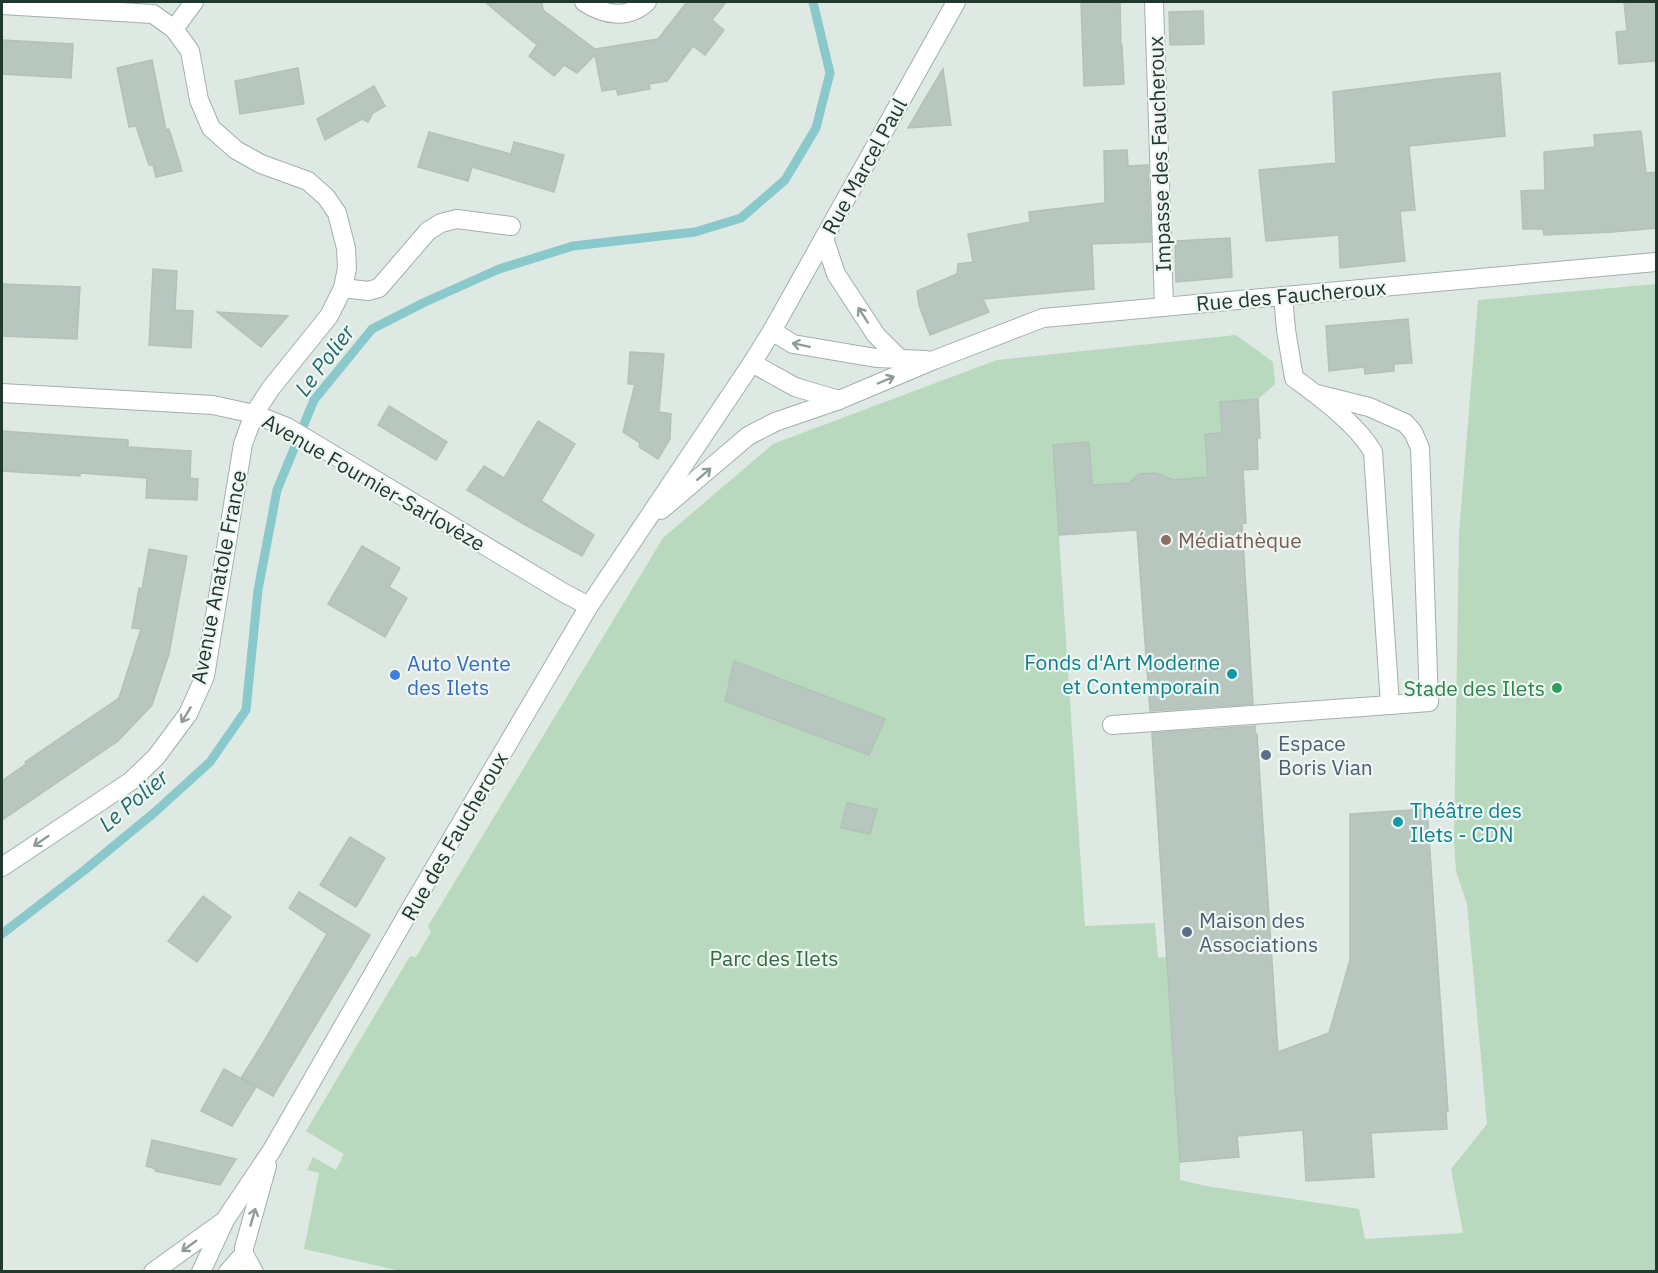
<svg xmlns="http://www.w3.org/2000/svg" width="1658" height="1273" font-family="'IBM Plex Sans',sans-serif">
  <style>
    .green { fill: #b8d9bd }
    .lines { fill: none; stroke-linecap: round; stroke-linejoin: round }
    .stream { stroke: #89c9cb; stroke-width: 9 }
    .building { fill: #b7c6bf; stroke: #b2c2b9; stroke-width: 1.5 }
    .minor-casing { stroke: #a2b0a9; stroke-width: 20 }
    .minor { stroke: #fff; stroke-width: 18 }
    .oneway { stroke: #909c97 }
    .education-dot { fill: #8d6e63; stroke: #eff6f1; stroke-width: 2 }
    .culture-dot { fill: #0f9aa8; stroke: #eff6f1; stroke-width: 2 }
    .shop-dot { fill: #3f7fe0; stroke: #eff6f1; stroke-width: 2 }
    .leisure-dot { fill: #2e9e5b; stroke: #eff6f1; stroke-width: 2 }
    .service-dot { fill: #5c6f8a; stroke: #eff6f1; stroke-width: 2 }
    .labels { text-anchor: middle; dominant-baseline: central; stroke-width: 4.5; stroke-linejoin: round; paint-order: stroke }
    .street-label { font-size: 21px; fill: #21382f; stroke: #eff6f1 }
    .education-label { font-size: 21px; fill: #785e54; stroke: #eff6f1; text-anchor: start }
    .culture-label { font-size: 21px; fill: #0d838f; stroke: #eff6f1; text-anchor: end }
    .shop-label { font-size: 21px; fill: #366cbe; stroke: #eff6f1; text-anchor: start }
    .leisure-label { font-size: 21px; fill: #27864d; stroke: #eff6f1; text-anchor: end }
    .service-label { font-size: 21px; fill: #4e5e75; stroke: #eff6f1; text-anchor: start }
    .park-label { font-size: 21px; fill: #2e6b3f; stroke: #eff6f1 }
    .water-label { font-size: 22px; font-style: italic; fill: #206b6f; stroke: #eff6f1 }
  </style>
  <rect width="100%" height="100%" fill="#dfe9e3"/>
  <!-- green -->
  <path class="green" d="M1656,284V1271L405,1272L304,1249L319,1173L307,1170L313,1157L336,1170L344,1154L306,1131L410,956L416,957L431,932L428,926L663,538L773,444L997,360L1236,335L1273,362L1275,384L1258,399L1220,402L1222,433L1205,434L1208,477L1168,481L1167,477C1154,472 1143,471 1132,480V483L1092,485L1053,445L1085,926L1155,923L1158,958L1166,957L1180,1162V1180L1206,1186L1359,1209L1365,1239L1463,1233L1451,1169L1487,1124L1467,904L1456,871L1454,842L1459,533L1478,300Z"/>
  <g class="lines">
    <!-- stream -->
    <polyline class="stream" points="2,934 86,869 155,812 210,762 246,710 258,590 277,490 314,400 372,329 423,303 499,269 573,246 695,232 741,218 785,180 816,128 830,73 813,2"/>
  </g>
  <!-- building -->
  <g class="building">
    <polygon points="485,2 542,2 543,10 595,49 658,39 687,2 726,2 712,20 724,30 705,55 693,46 667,81 649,84 650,89 618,95 616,89 602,91 595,55 577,73 564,65 554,76 529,56 537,45"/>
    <polygon points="1081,2 1120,2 1121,47 1122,46 1124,84 1084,86"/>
    <polygon points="1624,2 1656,2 1656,61 1619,64 1616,32 1627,31"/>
    <polygon points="1203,11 1204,44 1170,45 1169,12"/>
    <polygon points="2,40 73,44 71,78 2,74"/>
    <polygon points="152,60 166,130 169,129 182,171 156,177 153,165 149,165 136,126 129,127 117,68"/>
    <polygon points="298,68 304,104 240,114 235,81"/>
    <polygon points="943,69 951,125 908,128 925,99"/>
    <polygon points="1500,73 1505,136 1409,146 1415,210 1400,211 1405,261 1340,268 1339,235 1266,241 1259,170 1336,163 1333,92 1439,79"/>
    <polygon points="374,86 385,106 373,113 368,122 362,119 325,140 317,119"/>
    <polygon points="1641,131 1646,173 1656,172 1656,228 1612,232 1544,235 1543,229 1523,229 1521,191 1545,190 1544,152 1595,147 1594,135"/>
    <polygon points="429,132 511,154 514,142 564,155 554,192 472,167 468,181 418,167"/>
    <polygon points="1127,150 1128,166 1148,165 1151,242 1092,244 1094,289 983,299 989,312 930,335 919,305 917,291 957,274 958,264 973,262 968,234 1030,222 1029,212 1105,203 1104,151"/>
    <polygon points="1230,238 1232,277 1176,282 1175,241"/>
    <polygon points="153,269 177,271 175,310 193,311 191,348 149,345"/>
    <polygon points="2,284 80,287 77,339 2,336"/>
    <polygon points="217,312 288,316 261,347"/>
    <polygon points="1408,319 1412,363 1394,364 1394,371 1365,374 1364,367 1329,371 1326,326"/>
    <polygon points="630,352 664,354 659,412 671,414 670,439 658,459 639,447 640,443 623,432 635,384 628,384"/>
    <polygon points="1258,399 1260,438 1257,438 1258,469 1243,470 1246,523 1242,524 1253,704 1150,711 1137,530 1059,535 1053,445 1089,442 1092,485 1129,483 1139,474 1156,473 1173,480 1208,477 1205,434 1222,433 1220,402"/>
    <polygon points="389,406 447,442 436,460 378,425"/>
    <polygon points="538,421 575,444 541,501 594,535 582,556 522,523 467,490 484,466 504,478"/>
    <polygon points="2,431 128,440 128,447 191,451 190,478 198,479 197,500 146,498 147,478 80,473 80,476 2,471"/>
    <polygon points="362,546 400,568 389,587 407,598 385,637 328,604"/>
    <polygon points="149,549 187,556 169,654 152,705 118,741 2,820 2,781 26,764 25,762 119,698 141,629 132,628 139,588 142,589"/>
    <polygon points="734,661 885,719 869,755 725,701"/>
    <polygon points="1255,726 1255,734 1257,734 1278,1052 1329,1033 1350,960 1350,814 1427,809 1448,1111 1446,1111 1447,1129 1371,1133 1374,1177 1306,1181 1303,1130 1237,1136 1239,1157 1180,1162 1152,733"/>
    <polygon points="847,803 877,809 870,834 841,828"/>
    <polygon points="350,837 385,858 356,907 320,885"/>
    <polygon points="299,892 370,935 273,1096 241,1078 260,1048 327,934 289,908"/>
    <polygon points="203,896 231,917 197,962 168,941"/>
    <polygon points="224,1069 256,1087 232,1126 201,1111"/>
    <polygon points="152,1140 236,1159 220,1185 155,1171 156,1169 146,1166"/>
  </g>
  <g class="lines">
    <!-- minor casing -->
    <g class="minor-casing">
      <g id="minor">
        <path d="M584,2C604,15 627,20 647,2"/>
        <polyline points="1154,2 1164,307"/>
        <polyline points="2,5 153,14 174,29 190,51 199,100 211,128 236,150 261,164 308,181 326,197 337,213 346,248 347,268 343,288 329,316 271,388 254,414 243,444 205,676 188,714 156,757 131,781 2,867"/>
        <polyline points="174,29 194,2"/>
        <polyline points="824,238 836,274 876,335 900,359"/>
        <polyline points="343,288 368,291 379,288 428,231 441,223 457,219 511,226"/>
        <path d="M1283,296L1286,330L1294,378C1321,398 1357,424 1373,452L1390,705L1429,702L1420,448L1413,432L1405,423L1369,407L1317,394"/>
        <polyline points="772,331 793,344 876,358 926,360"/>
        <polyline points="752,363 795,387 839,400"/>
        <polyline points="2,393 213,405 254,414 287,427 564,593 589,606"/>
        <polyline points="661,510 748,436 775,422 839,400 934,360 1043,318 1656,262"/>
        <polyline points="1112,725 1390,705"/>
        <polyline points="153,1272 224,1221"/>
        <polyline points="201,1272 225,1220 272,1150 411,908 589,606 752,363 772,331 956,2"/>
        <polyline points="228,1272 244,1254"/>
        <polyline points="254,1272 244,1254 244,1248 267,1166"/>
      </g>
    </g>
    <!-- minor -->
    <use href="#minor" class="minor"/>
  </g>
  <!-- one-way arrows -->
  <defs><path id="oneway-shaft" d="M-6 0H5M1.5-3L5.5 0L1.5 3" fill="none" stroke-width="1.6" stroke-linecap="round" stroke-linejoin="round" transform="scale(1.5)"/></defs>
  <g class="oneway">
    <use href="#oneway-shaft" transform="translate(863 315) rotate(-123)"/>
    <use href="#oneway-shaft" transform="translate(801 345) rotate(-168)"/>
    <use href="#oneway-shaft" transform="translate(886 380) rotate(-23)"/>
    <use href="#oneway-shaft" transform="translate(704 474) rotate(-41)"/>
    <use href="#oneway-shaft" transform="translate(186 715) rotate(121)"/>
    <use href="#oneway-shaft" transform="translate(41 841) rotate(146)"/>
    <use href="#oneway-shaft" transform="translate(253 1217) rotate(-74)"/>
    <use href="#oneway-shaft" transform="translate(189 1246) rotate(144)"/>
  </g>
  <!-- markers -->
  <circle class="education-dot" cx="1166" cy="540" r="6"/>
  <g class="culture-dot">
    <circle cx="1232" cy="674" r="6"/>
    <circle cx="1398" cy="822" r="6"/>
  </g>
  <circle class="shop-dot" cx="395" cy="675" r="6"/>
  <circle class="leisure-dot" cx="1557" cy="688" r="6"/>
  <g class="service-dot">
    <circle cx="1266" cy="755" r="6"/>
    <circle cx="1187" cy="932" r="6"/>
  </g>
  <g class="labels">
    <!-- street labels -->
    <g class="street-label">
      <text transform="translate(1159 154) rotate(-92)">Impasse des Faucheroux</text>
      <text transform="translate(864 166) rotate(-61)">Rue Marcel Paul</text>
      <text transform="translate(1291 295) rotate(-5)">Rue des Faucheroux</text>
      <text transform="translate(374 482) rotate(30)">Avenue Fournier-Sarlovèze</text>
      <text transform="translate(218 577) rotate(-79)">Avenue Anatole France</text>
      <text transform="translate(454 836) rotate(-60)">Rue des Faucheroux</text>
    </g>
    <!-- education labels -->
    <g class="education-label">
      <text x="1178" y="540">Médiathèque</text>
    </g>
    <!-- culture labels -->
    <g class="culture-label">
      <text x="1220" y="662">Fonds d'Art Moderne<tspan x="1220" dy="24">et Contemporain</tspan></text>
      <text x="1410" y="810" text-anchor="start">Théâtre des<tspan x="1410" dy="24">Ilets - CDN</tspan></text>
    </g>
    <!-- shop labels -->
    <g class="shop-label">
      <text x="407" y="663">Auto Vente<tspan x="407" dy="24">des Ilets</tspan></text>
    </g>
    <!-- leisure labels -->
    <g class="leisure-label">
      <text x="1545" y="688">Stade des Ilets</text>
    </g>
    <!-- service labels -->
    <g class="service-label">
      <text x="1278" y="743">Espace<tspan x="1278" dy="24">Boris Vian</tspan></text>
      <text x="1199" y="920">Maison des<tspan x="1199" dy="24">Associations</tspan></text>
    </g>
    <!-- park labels -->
    <g class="park-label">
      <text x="774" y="958">Parc des Ilets</text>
    </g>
    <!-- water labels -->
    <g class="water-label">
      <text transform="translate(324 360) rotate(-53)">Le Polier</text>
      <text transform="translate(133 800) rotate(-40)">Le Polier</text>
    </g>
  </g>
  <!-- border -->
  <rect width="1658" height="1273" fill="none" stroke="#21382f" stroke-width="6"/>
</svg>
